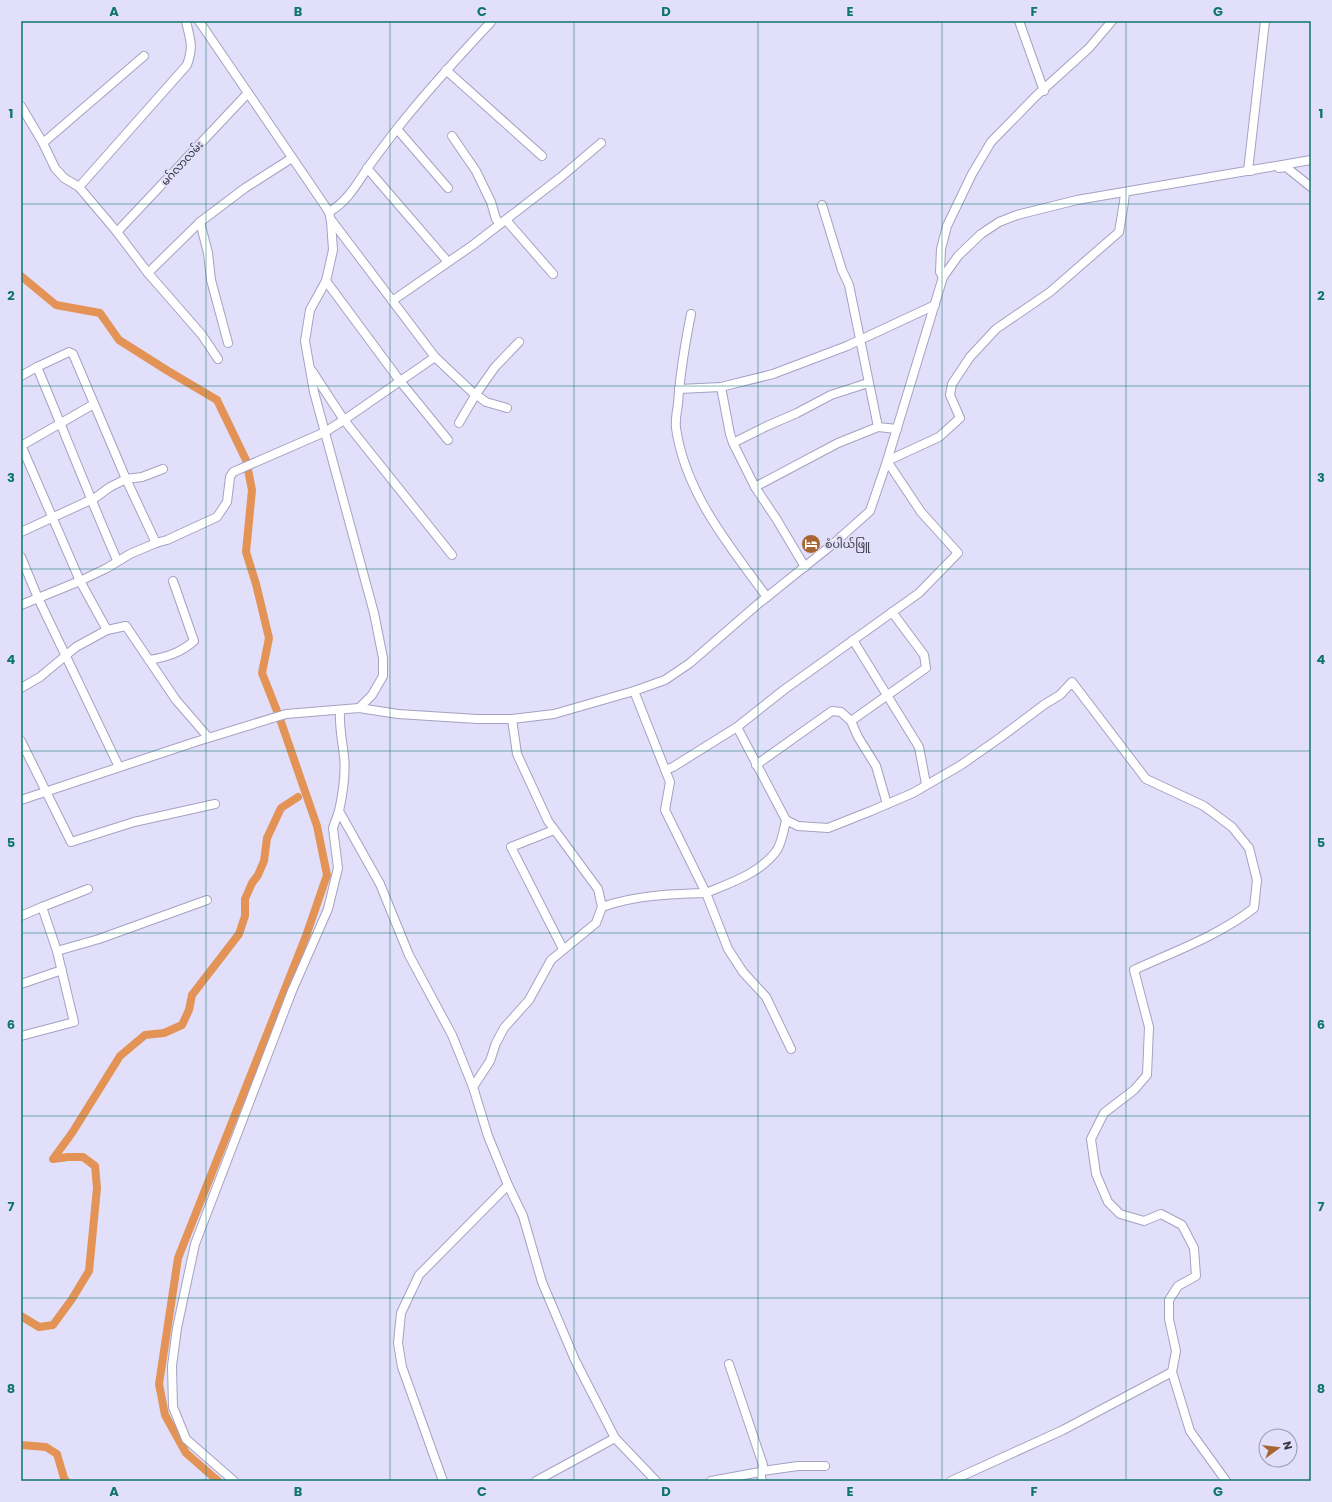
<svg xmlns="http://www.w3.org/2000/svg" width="1332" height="1502" font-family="Poppins,'Noto Sans Myanmar',sans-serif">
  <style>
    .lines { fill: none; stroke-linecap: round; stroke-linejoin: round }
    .canal { stroke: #e49356; stroke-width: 8 }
    .minor-casing { stroke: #a5a1c2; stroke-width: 10 }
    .minor { stroke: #fff; stroke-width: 8 }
    .grid { fill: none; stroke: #0f766e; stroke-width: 1; stroke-opacity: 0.55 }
    .labels { text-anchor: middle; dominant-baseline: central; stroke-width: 4; stroke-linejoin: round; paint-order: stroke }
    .street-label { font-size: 11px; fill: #343340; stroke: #e2dffa }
    .poi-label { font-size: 11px; fill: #343340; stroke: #e2dffa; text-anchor: start }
    .neatline { fill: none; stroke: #0f766e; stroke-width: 1.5 }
    .grid-label { font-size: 13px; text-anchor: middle; font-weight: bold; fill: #0f766e }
  </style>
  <rect width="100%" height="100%" fill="#e2dffa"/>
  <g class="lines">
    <!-- canal -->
    <g class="canal">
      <polyline points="21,276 56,305 100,313 119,340 168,371 217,400 246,460 252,490 246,552 256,584 269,638 262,673 277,711"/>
      <polyline points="21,1316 39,1327 53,1325 72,1299 89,1271 97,1188 95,1166 83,1157 68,1157 53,1159 72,1133 120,1056 145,1035 164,1033 182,1025 189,1010 192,995 239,934 245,916 245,899 252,883 258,875 264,861 267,838 281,808 298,797"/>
      <polyline points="21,1445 46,1447 57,1454 64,1478 66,1481"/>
      <polyline points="218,1481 186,1453 165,1415 159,1384 178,1258 306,936 327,875 317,826 280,719"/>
    </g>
    <!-- minor casing -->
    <g class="minor-casing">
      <g id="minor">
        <polyline points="199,21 321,200 329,212 331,221 333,250 326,281 310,310 305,341 314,392 374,613 383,658 383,676 372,695 359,708"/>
        <polyline points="1019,21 1044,91"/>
        <polyline points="446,70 542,156"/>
        <path d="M21,106L43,143L55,168L64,178L79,187L187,65C194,45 190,40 186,21"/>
        <polyline points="397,129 448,188"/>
        <polyline points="452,136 476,171 491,202 496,219 500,224"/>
        <polyline points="43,143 144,56"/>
        <polyline points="367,168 448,262"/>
        <polyline points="1279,168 1286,167 1311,187"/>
        <polyline points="1251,171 1248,171 1265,21"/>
        <polyline points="79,187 117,232 148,273 202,335 218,359"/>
        <polyline points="822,205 842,270 849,285 878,427 897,429"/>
        <path d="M329,212C347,202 356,185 367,169C376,156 386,143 396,130C426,92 458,57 491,22"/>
        <polyline points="506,220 553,274"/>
        <polyline points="332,221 435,357 471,391 486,402 507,408"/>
        <polyline points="200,222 208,253 211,280 228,343"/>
        <polyline points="117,232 248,93"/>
        <polyline points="148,273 200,222 245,188 292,158"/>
        <polyline points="943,277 940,272 941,249 947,226 972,174 991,142 1036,96 1089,48 1112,21"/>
        <polyline points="326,281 400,381 448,440"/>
        <polyline points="392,301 473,245 561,177 601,143"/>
        <path d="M691,314C685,344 680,373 678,404C677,411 675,420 676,428C685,492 729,546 767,597"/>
        <path d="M37,367C64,431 89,496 117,560"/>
        <polyline points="312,371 344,420 452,555"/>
        <polyline points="21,376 37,367 69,352 73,354 126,479 156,543"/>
        <polyline points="721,387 730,434 733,443 755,487 777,520 805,567"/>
        <polyline points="679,389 721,387 773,374 847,346 935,305"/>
        <polyline points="459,423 476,394 495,367 519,342"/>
        <polyline points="733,443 767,426 797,413 831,395 868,383"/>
        <polyline points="21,445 80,581 107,630"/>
        <polyline points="21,446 94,404"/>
        <polyline points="755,487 838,443 878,427"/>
        <polyline points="21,532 95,498 110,487 126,479 142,477 163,469"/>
        <polyline points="21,557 38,598 119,767"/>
        <polyline points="21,605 80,581 107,568 130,554 156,543 167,540 217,517 227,502 230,477 233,472 325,432 344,420 435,357"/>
        <polyline points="853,640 919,747 926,784"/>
        <path d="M149,660C167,657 180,653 194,641L173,581"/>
        <polyline points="21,688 40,677 76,647 107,630 126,626 176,700 208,737"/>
        <path d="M340,710C339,726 342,739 344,756C346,775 343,793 339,811L380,884L409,955L452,1035L473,1087L488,1136L508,1185L523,1216L542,1282L575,1360L615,1438L656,1481"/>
        <polyline points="737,727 786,820"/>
        <polyline points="21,741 71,842 134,822 215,804"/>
        <polyline points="756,765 832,711 841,712 851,721"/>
        <polyline points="665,770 673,767 737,727 785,689 919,593 958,553 921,512 887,461 939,437 960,418 950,395 952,384 970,357 996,329 1050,292 1119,232 1124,202 1125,192"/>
        <polyline points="21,800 195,742 286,714 359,708 398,714 477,719 512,719 554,714 634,691 665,680 690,663 758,604 833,544 870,511 887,461 943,277 958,256 981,234 999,222 1017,215 1077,200 1311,160"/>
        <polyline points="887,804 876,766 858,737 851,721 926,668 924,655 892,612"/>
        <polyline points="554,830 511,847 563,949"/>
        <path d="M602,907C636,895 671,894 706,893L665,810L670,782L634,691"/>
        <polyline points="21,916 42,907 88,889"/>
        <polyline points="57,951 99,939 207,900"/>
        <polyline points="21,984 62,970"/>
        <polyline points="21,1036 74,1022 57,951 42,907"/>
        <path d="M791,1049L766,997L743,972L728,949L706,893C730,883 761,873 777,850C782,842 784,829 786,820L798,826L828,828L871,811L913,793L961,765L1001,737L1045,704L1060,695L1072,682L1146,779L1204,806L1232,827L1249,848L1257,880L1254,908C1218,936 1175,951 1134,970L1149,1027L1147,1075L1134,1090L1104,1113L1091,1139L1096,1174L1108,1202L1120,1214L1144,1221L1161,1214L1182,1225L1194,1248L1196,1276L1178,1286L1169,1300V1319L1176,1351L1172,1372"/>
        <polyline points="473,1087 490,1061 496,1043 504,1028 529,1000 551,960 596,923 602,907 598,889 548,821 517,754 512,719"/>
        <polyline points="729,1364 763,1465 762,1471 760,1472 762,1481"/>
        <polyline points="762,1471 798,1466 825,1466"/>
        <polyline points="234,1481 186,1439 173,1407 172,1366 177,1328 195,1244 292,991 328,909 338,868 333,828 339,811"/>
        <polyline points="443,1481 402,1367 398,1343 401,1313 419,1275 508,1185"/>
        <polyline points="536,1481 615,1438"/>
        <polyline points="711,1481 760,1472"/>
        <polyline points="951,1481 1063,1430 1172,1372 1190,1431 1226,1481"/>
      </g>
    </g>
    <!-- minor -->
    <use href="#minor" class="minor"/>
  </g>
  <!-- grid -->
  <path class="grid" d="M206,21V1481M390,21V1481M574,21V1481M758,21V1481M942,21V1481M1126,21V1481M21,204H1311M21,386H1311M21,569H1311M21,751H1311M21,933H1311M21,1116H1311M21,1298H1311"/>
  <!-- icons -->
  <defs>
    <g id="hotel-disc" transform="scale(1)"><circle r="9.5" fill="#a76531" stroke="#e2dffa"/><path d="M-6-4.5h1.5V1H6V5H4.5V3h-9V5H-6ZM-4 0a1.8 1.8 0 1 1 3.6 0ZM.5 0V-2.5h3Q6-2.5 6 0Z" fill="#fff"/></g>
  </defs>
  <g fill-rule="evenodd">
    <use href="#hotel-disc" x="811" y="544"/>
  </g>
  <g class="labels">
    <!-- street labels -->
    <g class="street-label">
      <text transform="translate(182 163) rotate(-47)">မဂ်လာလမ်း</text>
    </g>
    <!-- poi labels -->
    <g class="poi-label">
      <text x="825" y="544">စံပါယ်ဖြူ</text>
    </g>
  </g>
  <!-- border -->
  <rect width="1332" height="1502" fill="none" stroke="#e2dffa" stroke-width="44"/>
  <!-- north arrow -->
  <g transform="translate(1278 1448) rotate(75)"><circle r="19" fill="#e2dffa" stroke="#9c9ab0"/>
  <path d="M0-3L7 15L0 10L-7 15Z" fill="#a76531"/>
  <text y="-6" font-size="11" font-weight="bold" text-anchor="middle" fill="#343340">N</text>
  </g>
  <rect x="22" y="22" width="1288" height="1458" class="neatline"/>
  <g class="grid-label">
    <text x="114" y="16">A</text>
    <text x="298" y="16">B</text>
    <text x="482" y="16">C</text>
    <text x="666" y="16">D</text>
    <text x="850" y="16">E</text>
    <text x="1034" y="16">F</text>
    <text x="1218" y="16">G</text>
    <text x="11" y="118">1</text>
    <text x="1321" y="118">1</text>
    <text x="11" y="300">2</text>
    <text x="1321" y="300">2</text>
    <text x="11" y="482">3</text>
    <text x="1321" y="482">3</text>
    <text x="11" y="664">4</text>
    <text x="1321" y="664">4</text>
    <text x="11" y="847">5</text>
    <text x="1321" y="847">5</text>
    <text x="11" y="1029">6</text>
    <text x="1321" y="1029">6</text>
    <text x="11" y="1211">7</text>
    <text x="1321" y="1211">7</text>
    <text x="11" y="1393">8</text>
    <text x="1321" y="1393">8</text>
    <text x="114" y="1496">A</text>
    <text x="298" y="1496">B</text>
    <text x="482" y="1496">C</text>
    <text x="666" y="1496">D</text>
    <text x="850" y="1496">E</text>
    <text x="1034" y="1496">F</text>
    <text x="1218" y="1496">G</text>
  </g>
</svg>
